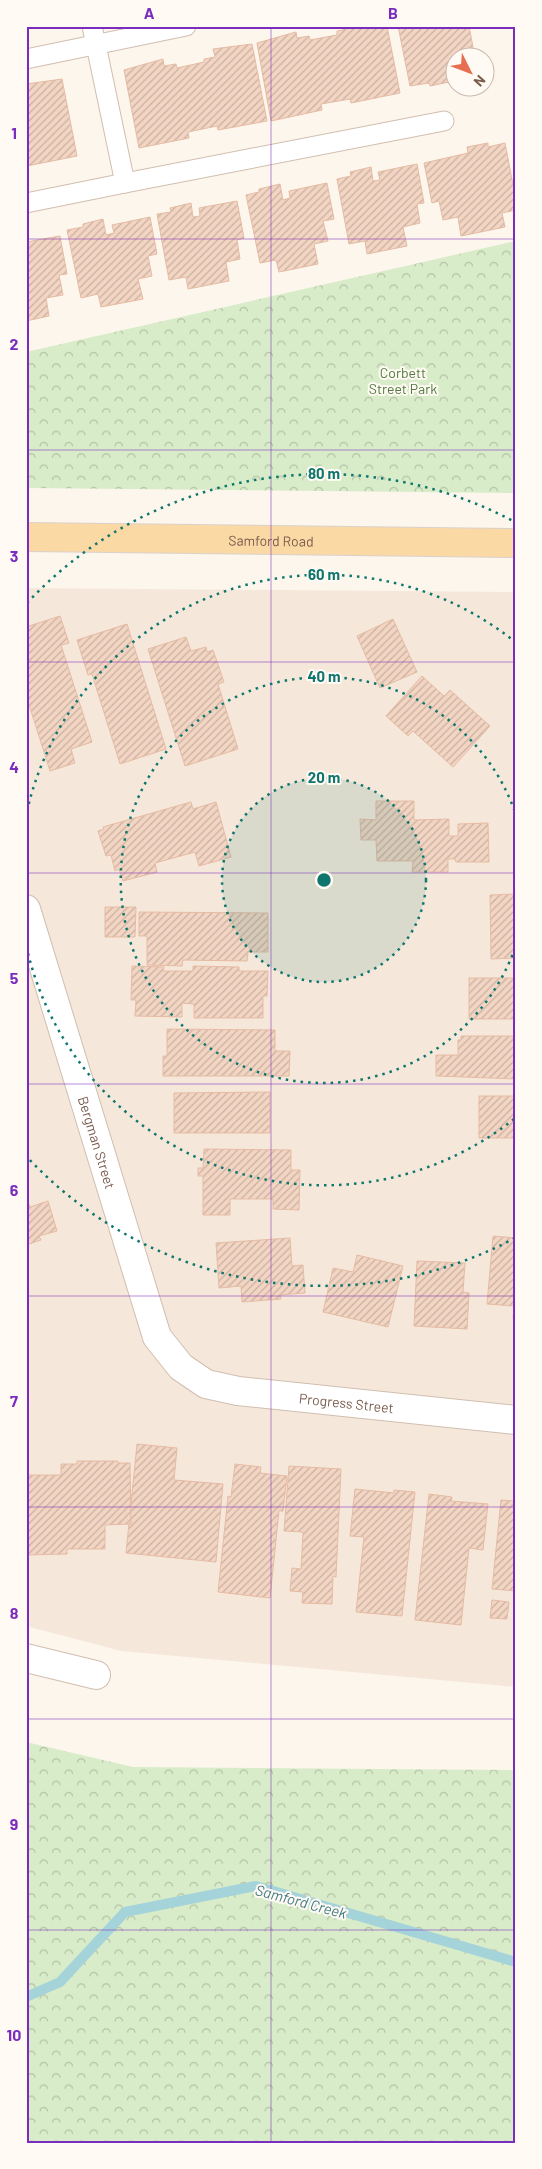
<svg xmlns="http://www.w3.org/2000/svg" width="542" height="2169" font-family="Barlow,sans-serif">
  <style>
    .residential { fill: #f5e8da }
    .park { fill: url(#park-crowns) }
    .lines { fill: none; stroke-linecap: round; stroke-linejoin: round }
    .stream { stroke: #a5d3da; stroke-width: 10 }
    .building { fill: url(#building-hatch); stroke: #e6bba3 }
    .service-casing { stroke: #d1beb0; stroke-width: 21 }
    .minor-casing { stroke: #d1beb0; stroke-width: 30 }
    .primary-casing { stroke: #dad1cd; stroke-width: 30 }
    .service { stroke: #fff; stroke-width: 19 }
    .minor { stroke: #fff; stroke-width: 28 }
    .primary { stroke: #fbd9a5; stroke-width: 28 }
    .grid { fill: none; stroke: #7b2cbf; stroke-width: 1; stroke-opacity: 0.55 }
    .ring { fill: none; stroke: #0f766e; stroke-width: 2.5; stroke-dasharray: 2.5 5 }
    .labels { text-anchor: middle; dominant-baseline: central; stroke-width: 4; stroke-linejoin: round; paint-order: stroke }
    .park-label { font-size: 14px; fill: #537a41; stroke: #fffaf3 }
    .street-label { font-size: 14px; fill: #7a5c4d; stroke: #fffaf3 }
    .water-label { font-size: 15px; font-style: italic; fill: #437c86; stroke: #fffaf3 }
    .centre { fill: #0f766e; stroke: #fffaf3; stroke-width: 2.5 }
    .ring-label { font-size: 15px; text-anchor: middle; font-weight: bold; fill: #0f766e; stroke: #fffaf3; stroke-width: 4; stroke-linejoin: round; paint-order: stroke }
    .neatline { fill: none; stroke: #7b2cbf; stroke-width: 2 }
    .grid-label { font-size: 16px; text-anchor: middle; font-weight: bold; fill: #7b2cbf }
  </style>
  <defs>
    <pattern id="park-crowns" width="20" height="18" patternUnits="userSpaceOnUse" patternTransform="scale(1.25)"><rect width="20" height="18" fill="#d8ecc9"/><path d="M2 6a3 3 0 1 1 6 0M12 15a3 3 0 1 1 6 0" fill="none" stroke="#b4c2a5"/></pattern>
    <pattern id="building-hatch" width="6" height="6" patternUnits="userSpaceOnUse" patternTransform="scale(1.25)"><rect width="6" height="6" fill="#f3d5c3"/><path d="M-1 1l2-2M0 6l6-6M5 7l2-2" fill="none" stroke="#cab0a1"/></pattern>
  </defs>
  <rect width="100%" height="100%" fill="#fdf6ec"/>
  <!-- residential -->
  <polygon class="residential" points="26,588 516,592 516,1687 121,1651 26,1626"/>
  <!-- park -->
  <g class="park">
    <polygon points="516,241 516,493 26,488 26,352"/>
    <polygon points="26,1742 133,1767 516,1770 516,2143 26,2143"/>
  </g>
  <g class="lines">
    <!-- stream -->
    <polyline class="stream" points="26,1997 60,1982 125,1912 256,1886 516,1962"/>
  </g>
  <!-- building -->
  <g class="building">
    <polygon points="347,26 387,26 400,93 351,103 350,99 321,104 322,110 271,121 257,43 296,32 297,38 309,36 310,40 337,35 337,31 347,29"/>
    <polygon points="398,26 469,26 475,58 454,58 454,81 430,86 429,83 410,86"/>
    <polygon points="252,44 267,121 218,130 217,126 188,132 189,138 139,148 124,70 163,59 164,66 176,64 177,68 204,62 204,59 215,57 213,49"/>
    <polygon points="62,79 77,156 27,166 26,84"/>
    <polygon points="488,143 488,147 505,143 516,200 516,210 502,213 505,227 461,236 458,217 443,220 439,201 432,203 424,163 468,153 467,147"/>
    <polygon points="417,164 424,203 417,204 420,223 403,227 407,246 367,254 365,241 349,244 337,179 351,176 350,172 371,167 373,181 380,180 378,172"/>
    <polygon points="327,183 334,219 323,221 328,241 314,244 318,264 279,272 276,260 260,263 246,195 259,192 259,189 280,184 283,200 290,198 289,191"/>
    <polygon points="237,201 244,238 237,240 240,259 226,262 229,281 188,289 186,277 169,280 157,214 171,212 170,208 191,203 193,217 200,216 199,208"/>
    <polygon points="150,217 157,254 148,256 152,276 138,279 143,299 101,307 98,294 81,298 67,230 83,227 83,224 103,219 106,235 114,233 112,225"/>
    <polygon points="60,236 67,274 59,275 63,295 46,298 49,316 26,321 26,242"/>
    <polygon points="60,616 69,643 61,645 92,742 71,749 75,763 50,771 26,695 26,627"/>
    <polygon points="393,619 417,672 380,688 357,636"/>
    <polygon points="127,624 166,749 120,764 92,674 88,675 77,640"/>
    <polygon points="186,637 191,651 206,647 207,652 213,650 224,682 218,684 238,749 185,766 148,649"/>
    <polygon points="422,676 444,696 450,690 490,726 453,767 413,731 408,736 386,716"/>
    <polygon points="376,801 414,801 414,820 449,819 449,836 458,836 458,824 488,823 489,862 456,862 455,859 448,859 448,872 412,872 413,861 377,861 376,840 361,840 360,819 376,820"/>
    <polygon points="191,802 193,809 216,802 231,857 199,866 195,852 155,863 157,872 123,881 119,869 115,871 111,855 106,856 98,831 104,829 103,827"/>
    <polygon points="516,894 516,958 491,959 490,895"/>
    <polygon points="105,907 136,907 135,937 105,937"/>
    <polygon points="139,912 268,913 268,952 248,952 247,961 183,960 182,966 147,965 147,936 139,936"/>
    <polygon points="132,966 164,967 163,971 193,971 193,966 239,967 239,971 268,971 267,996 263,996 263,1018 194,1018 194,1004 182,1003 182,1017 135,1016 136,1000 131,1000"/>
    <rect x="469" y="978" width="47" height="41"/>
    <polygon points="167,1029 275,1030 275,1051 290,1051 289,1076 163,1076 163,1056 167,1056"/>
    <polygon points="461,1036 516,1036 516,1079 436,1076 436,1055 458,1055 458,1040 461,1040"/>
    <polygon points="270,1092 270,1133 174,1133 174,1093"/>
    <rect x="479" y="1096" width="37" height="42"/>
    <polygon points="204,1149 291,1150 291,1170 300,1170 299,1210 273,1209 273,1199 230,1199 230,1215 203,1215 203,1176 198,1176 198,1168 203,1168"/>
    <polygon points="48,1201 57,1231 39,1236 41,1240 26,1245 26,1205 29,1204 30,1207"/>
    <polygon points="493,1236 516,1238 516,1319 513,1319 514,1306 487,1304"/>
    <polygon points="290,1238 292,1266 303,1265 305,1293 280,1295 281,1299 242,1302 241,1286 219,1288 216,1243"/>
    <polygon points="357,1255 403,1266 388,1327 323,1312 333,1268 353,1272"/>
    <polygon points="417,1261 465,1263 463,1292 469,1293 467,1329 414,1326"/>
    <polygon points="137,1444 177,1448 174,1480 223,1484 216,1562 126,1553"/>
    <polygon points="77,1461 118,1461 118,1463 130,1463 131,1524 105,1525 105,1549 67,1549 67,1554 26,1555 26,1475 61,1475 61,1464 77,1464"/>
    <polygon points="235,1464 261,1467 260,1473 287,1476 283,1511 279,1511 270,1598 218,1592 228,1496 231,1497"/>
    <polygon points="289,1466 341,1469 336,1577 333,1576 332,1604 302,1603 303,1592 290,1591 292,1568 301,1569 303,1532 284,1531"/>
    <polygon points="355,1489 394,1493 394,1490 415,1492 402,1616 356,1612 364,1537 350,1536"/>
    <polygon points="429,1494 452,1497 451,1501 488,1504 483,1550 469,1548 461,1625 415,1620"/>
    <polygon points="501,1500 516,1501 516,1591 492,1589"/>
    <polygon points="492,1600 509,1602 507,1619 490,1618"/>
  </g>
  <g class="lines">
    <!-- service casing -->
    <g class="service-casing">
      <g id="service">
        <polyline points="92,26 125,183 444,121"/>
        <polyline points="26,59 186,26"/>
        <polyline points="26,203 125,183"/>
      </g>
    </g>
    <!-- minor casing -->
    <g class="minor-casing">
      <g id="minor">
        <path id="s1" d="M26,909L157,1337L181,1367L206,1384L238,1391L516,1420"/>
        <polyline points="26,1658 96,1675"/>
      </g>
    </g>
    <!-- primary casing -->
    <g class="primary-casing">
      <g id="primary">
        <path id="s2" d="M26,537L516,543"/>
      </g>
    </g>
    <!-- service -->
    <use href="#service" class="service"/>
    <!-- minor -->
    <use href="#minor" class="minor"/>
    <!-- primary -->
    <use href="#primary" class="primary"/>
  </g>
  <!-- grid -->
  <path class="grid" d="M271,26V2143M26,239H516M26,450H516M26,662H516M26,873H516M26,1084H516M26,1296H516M26,1507H516M26,1719H516M26,1930H516"/>
  <!-- distance rings -->
  <circle cx="324" cy="880" r="102" fill="#0f766e" fill-opacity=".12"/>
  <g class="ring">
    <circle cx="324" cy="880" r="102"/>
    <path d="M515 948A203 203 0 1 1 515 812"/>
    <path d="M514 1119A305 305 0 0 1 27 949M27 811A305 305 0 0 1 514 641"/>
    <path d="M515 1238A406 406 0 0 1 27 1157M27 603A406 406 0 0 1 515 522"/>
  </g>
  <g class="labels">
    <!-- park labels -->
    <g class="park-label">
      <text x="403" y="372">Corbett<tspan x="403" dy="16">Street Park</tspan></text>
    </g>
    <!-- street labels -->
    <g class="street-label">
      <text stroke="none"><textPath href="#s2" startOffset="245">Samford Road</textPath></text>
      <text stroke="none"><textPath href="#s1" startOffset="244">Bergman Street</textPath></text>
      <text stroke="none"><textPath href="#s1" startOffset="658">Progress Street</textPath></text>
    </g>
    <!-- water labels -->
    <g class="water-label">
      <text transform="translate(301 1901) rotate(15)">Samford Creek</text>
    </g>
  </g>
  <circle cx="324" cy="880" r="8" class="centre"/>
  <g class="ring-label">
    <text x="324" y="479">80 m</text>
    <text x="324" y="580">60 m</text>
    <text x="324" y="682">40 m</text>
    <text x="324" y="783">20 m</text>
  </g>
  <!-- border -->
  <rect width="542" height="2169" fill="none" stroke="#fffaf3" stroke-width="55"/>
  <!-- north arrow -->
  <g transform="translate(470 72) rotate(132)"><circle r="24" fill="#fffaf3" stroke="#cabbb1"/>
  <path d="M0-4L9 19L0 12L-9 19Z" fill="#e76f51"/>
  <text y="-8" font-size="14" font-weight="bold" text-anchor="middle" fill="#7a5c4d">N</text>
  </g>
  <rect x="28" y="28" width="486" height="2114" class="neatline"/>
  <g class="grid-label">
    <text x="149" y="19">A</text>
    <text x="393" y="19">B</text>
    <text x="14" y="139">1</text>
    <text x="14" y="350">2</text>
    <text x="14" y="562">3</text>
    <text x="14" y="773">4</text>
    <text x="14" y="984">5</text>
    <text x="14" y="1196">6</text>
    <text x="14" y="1407">7</text>
    <text x="14" y="1619">8</text>
    <text x="14" y="1830">9</text>
    <text x="14" y="2041">10</text>
  </g>
</svg>
